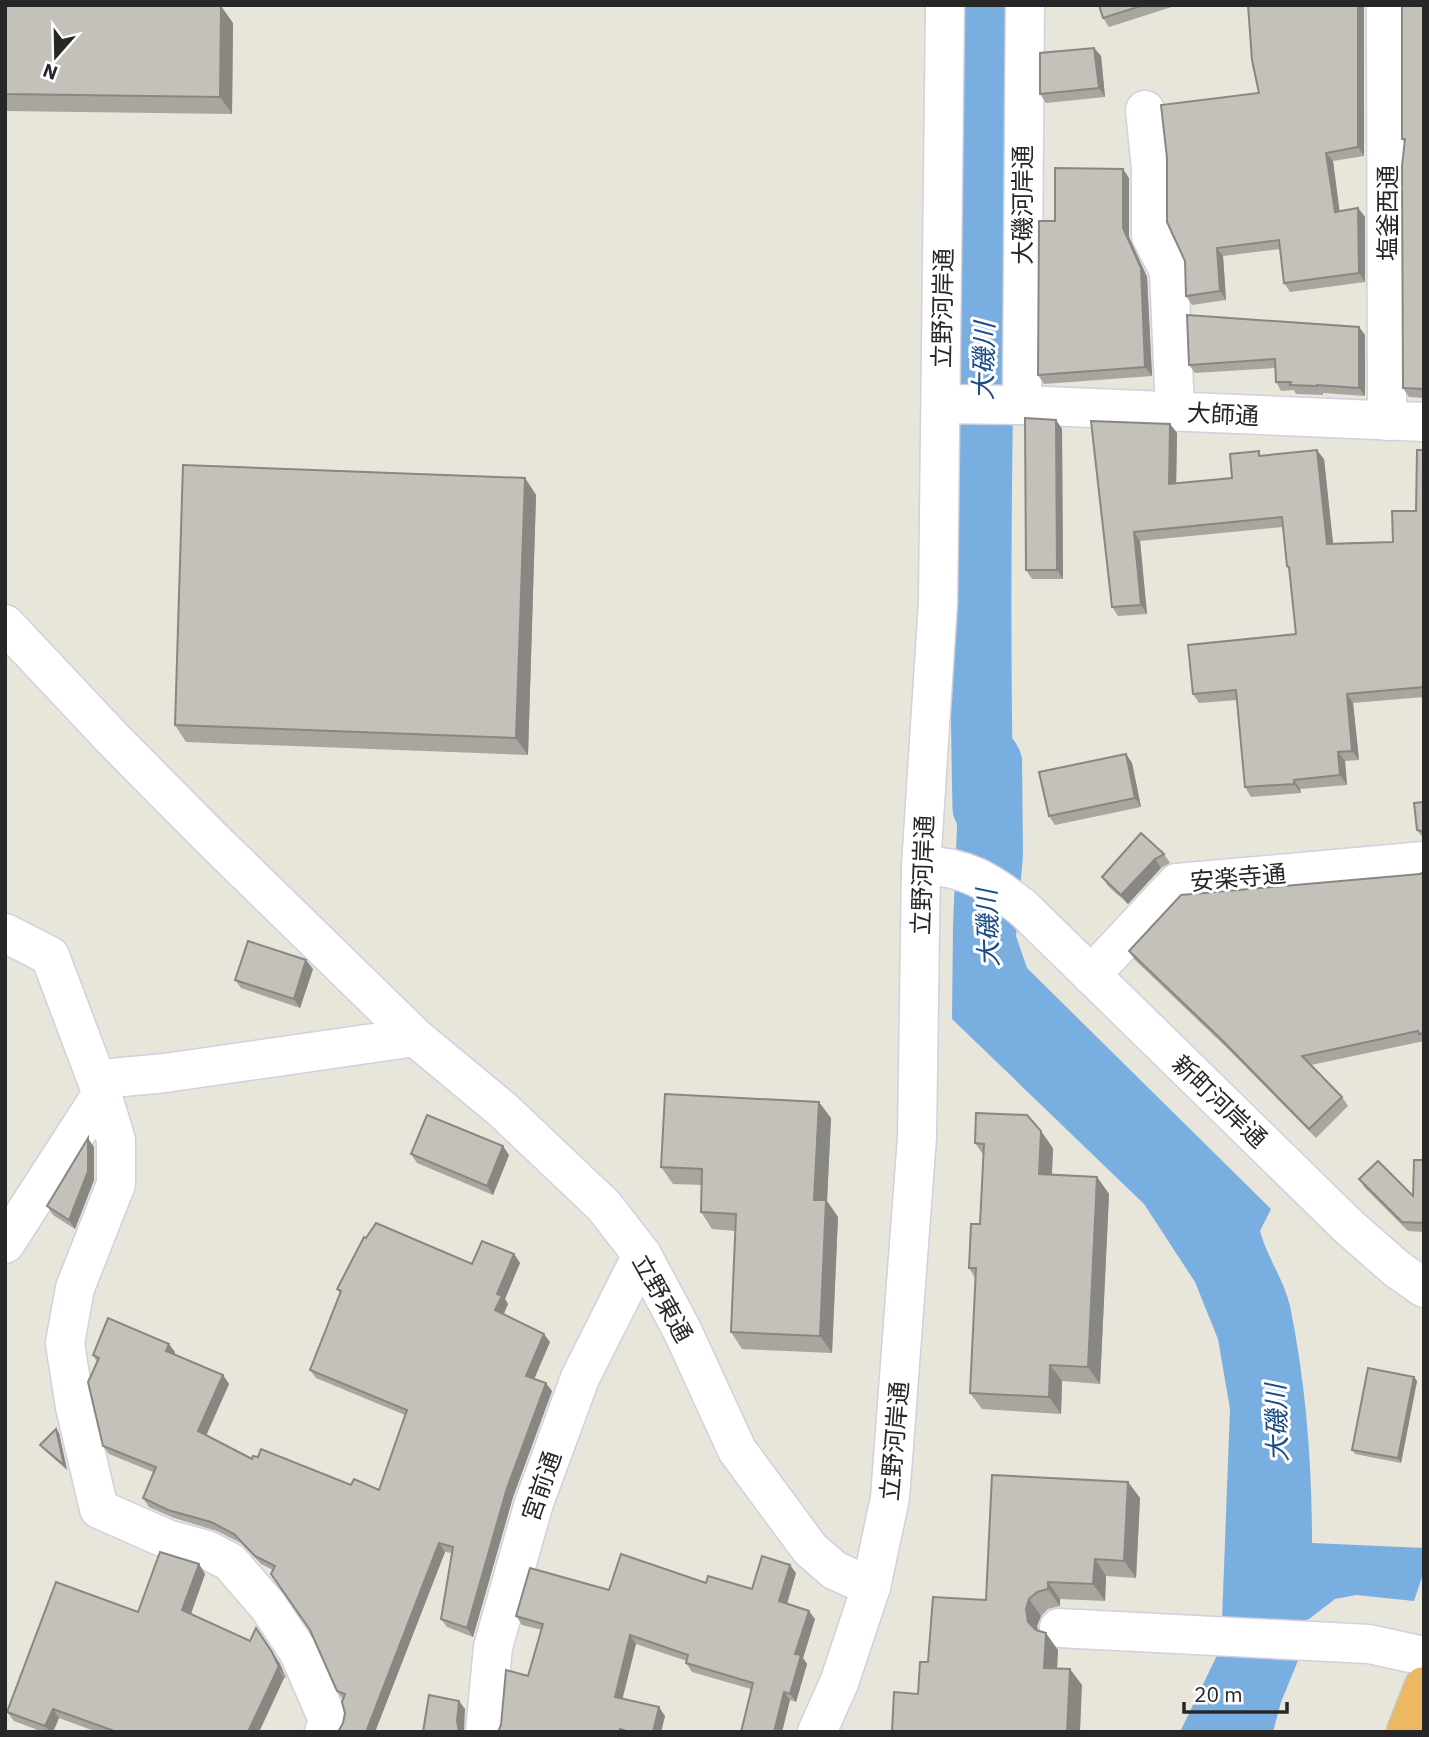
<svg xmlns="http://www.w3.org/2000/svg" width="1429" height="1737" font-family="'IBM Plex Sans','Noto Sans JP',sans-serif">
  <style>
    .water { fill: #78afe0 }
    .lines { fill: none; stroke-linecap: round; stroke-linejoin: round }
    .river { stroke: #78afe0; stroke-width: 61 }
    .minor-casing { stroke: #d0d0df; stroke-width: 41 }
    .highway-casing { stroke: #c7c7c7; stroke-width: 41 }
    .minor { stroke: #fff; stroke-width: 38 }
    .highway { stroke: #ecb962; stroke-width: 38 }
    .wall { fill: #a9a6a0 }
    .shaded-wall { fill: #898782 }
    .building { fill: #c4c1ba; stroke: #898782; stroke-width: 2 }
    .labels { text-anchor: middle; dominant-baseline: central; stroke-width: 6; stroke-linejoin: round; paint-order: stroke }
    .street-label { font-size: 24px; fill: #272727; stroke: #fff }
    .water-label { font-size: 26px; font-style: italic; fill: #1b4c87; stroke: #fff }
  </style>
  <rect width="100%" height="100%" fill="#e8e5da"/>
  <!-- water -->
  <path class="water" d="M961,725H998C1010,735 1018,742 1022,758L1023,855L1016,936L1027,968L1271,1209L1260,1231C1267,1257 1284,1280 1290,1306C1306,1384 1312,1463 1312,1543L1424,1548V1571L1414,1601L1356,1595L1335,1599L1309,1619L1293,1624L1302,1651L1281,1702L1273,1732H1180L1221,1647L1230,1409L1218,1339L1195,1282L1144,1204L952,1019L953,928Z"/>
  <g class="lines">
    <!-- river -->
    <path class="river" d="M983,808C977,541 985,273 991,5"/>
    <!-- minor casing -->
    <g class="minor-casing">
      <g id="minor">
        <polyline points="1386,5 1387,421"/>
        <polyline points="1145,110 1151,169 1151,236 1169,271 1175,411"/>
        <polyline points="941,404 1022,405 1424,422"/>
        <polyline points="1022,405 1025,5"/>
        <polyline points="5,624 114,740 211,838 415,1037 504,1111 604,1206 642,1255 682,1330 737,1450 810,1549 834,1570 871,1587"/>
        <path d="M921,866C964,865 990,882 1023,908L1349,1227L1397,1269L1424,1288"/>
        <polyline points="5,933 50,956 102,1094 116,1140 116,1184 75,1288 65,1343 75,1407 99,1509 167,1539 207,1550 230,1562 268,1606 298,1651 329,1722 324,1732"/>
        <polyline points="1091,975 1177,883 1424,861"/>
        <polyline points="5,1244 112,1078 165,1073 415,1037"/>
        <polyline points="1059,1628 1369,1644 1424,1656"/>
        <polyline points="485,1732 493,1647 534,1503 580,1378 642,1255"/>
        <polyline points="817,1732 839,1683 871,1587 890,1498 917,1137 921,866 938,602 945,5"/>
      </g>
    </g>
    <!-- highway casing -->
    <g class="highway-casing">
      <polyline id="highway" points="1406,1732 1424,1686"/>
    </g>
    <!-- minor -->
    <use href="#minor" class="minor"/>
    <!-- highway -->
    <use href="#highway" class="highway"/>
  </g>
  <!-- wall -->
  <g class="wall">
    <polygon points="5,5 233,23 232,114 5,111"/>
    <polygon points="1099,5 1178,5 1109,27 1103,18"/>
    <polygon points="1364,5 1364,156 1333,161 1339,211 1358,208 1365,217 1365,282 1290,292 1284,283 1280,249 1223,256 1226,300 1192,305 1186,296 1259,93"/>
    <polygon points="1424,5 1424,398 1409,397 1403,388 1405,143 1402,139"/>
    <polygon points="1094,48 1101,56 1105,97 1046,103 1040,94"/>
    <polygon points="1129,178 1129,237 1147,277 1152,376 1044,384 1038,375 1055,221"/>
    <polygon points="1359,327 1365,335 1365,396 1323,393 1323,395 1296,394 1294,390 1281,391 1276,382 1275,368 1195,373 1189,365"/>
    <polygon points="1056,420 1062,429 1063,579 1032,579 1026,570"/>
    <polygon points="1091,421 1170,424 1177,433 1176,483 1232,478 1262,456 1324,459 1333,543 1393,542 1416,511 1424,450 1424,697 1353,703 1359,760 1345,761 1347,785 1300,789 1301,793 1251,797 1245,787 1237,700 1199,703 1193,694 1296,634 1289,570 1287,566 1283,527 1140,541 1147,614 1118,616 1112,607"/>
    <polygon points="525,478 536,495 528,755 186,742 175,725"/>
    <polygon points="1126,754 1132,763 1141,807 1055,825 1049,816"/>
    <polygon points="1424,802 1424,839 1417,830"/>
    <polygon points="1164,854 1170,863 1161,868 1128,904 1108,886 1102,877"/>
    <polygon points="1424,872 1424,1041 1311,1065 1342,1097 1348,1106 1316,1138 1227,1048 1135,960 1129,951"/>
    <polygon points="313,969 300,1008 241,988 235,980"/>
    <polygon points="831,1118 827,1201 838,1217 832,1353 742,1349 731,1332 735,1231 712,1229 701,1212 702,1185 673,1184 661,1167"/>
    <polygon points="975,1143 1053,1148 1052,1174 1097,1177 1109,1194 1100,1384 1062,1381 1061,1414 982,1409 970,1393 975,1278 969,1268 980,1224 984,1156"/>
    <polygon points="94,1147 94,1180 75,1229 53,1215 47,1206"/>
    <polygon points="411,1154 509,1155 493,1195 417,1163"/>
    <polygon points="1424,1160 1424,1232 1408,1231 1365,1188 1359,1179 1413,1196"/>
    <polygon points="514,1254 520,1263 505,1299 508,1304 504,1314 550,1342 534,1379 552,1391 513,1497 473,1637 447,1627 441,1619 452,1553 445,1552 375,1732 338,1732 343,1723 345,1713 343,1699 337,1691 310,1630 273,1570 261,1564 241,1543 217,1531 174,1518 149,1507 143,1498 153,1472 109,1454 103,1446 97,1362 93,1355 175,1352 174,1354 223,1375 229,1384 206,1436 252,1459 351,1485 379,1490 405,1415 316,1378 310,1370 340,1293 337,1289 472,1264"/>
    <polygon points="1414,1377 1417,1381 1401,1463 1355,1454 1352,1450"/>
    <polygon points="59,1433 67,1470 43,1449 40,1445"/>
    <polygon points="1128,1482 1140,1498 1136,1578 1106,1576 1105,1601 1060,1599 1060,1606 1048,1609 1041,1616 1037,1626 1038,1631 1058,1650 1057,1668 1082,1685 918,1694 928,1662 986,1600"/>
    <polygon points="199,1564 205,1574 191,1614 279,1662 286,1678 284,1678 259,1732 97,1732 59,1718 53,1732 43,1732 14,1721 7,1712"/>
    <polygon points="796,1573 787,1604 815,1619 803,1658 807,1664 796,1702 790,1700 782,1732 741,1732 751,1689 692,1672 686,1663 687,1661 636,1644 622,1698 665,1716 661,1732 498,1732 528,1676 542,1630 522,1625 516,1616 609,1590 706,1583 752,1589"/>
  </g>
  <!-- shaded-wall -->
  <g class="shaded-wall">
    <polygon points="1358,5 1364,5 1364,156 1358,147"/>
    <polygon points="221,6 233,23 232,114 220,97"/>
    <polygon points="1094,48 1101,56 1105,97 1099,88"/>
    <polygon points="1326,153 1333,161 1341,221 1335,212"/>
    <polygon points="1123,169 1129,178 1129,237 1147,277 1152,376 1145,367 1123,228"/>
    <polygon points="1358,208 1365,217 1365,282 1359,273"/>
    <polygon points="1217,248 1223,256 1226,300 1220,291"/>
    <polygon points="1359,327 1365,335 1365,396 1359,388"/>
    <polygon points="1056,420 1062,429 1063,579 1057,570"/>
    <polygon points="1170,424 1177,433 1176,493 1169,484"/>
    <polygon points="1317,450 1324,459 1334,553 1327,544"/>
    <polygon points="525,478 536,495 528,755 516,738"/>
    <polygon points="1134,532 1140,541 1147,614 1141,605"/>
    <polygon points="1347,694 1353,703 1359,760 1352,751"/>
    <polygon points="1338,752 1345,761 1347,785 1340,775"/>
    <polygon points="1126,754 1132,763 1141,807 1135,798"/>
    <polygon points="1294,780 1300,789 1301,793 1294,784"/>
    <polygon points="1155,859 1161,868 1128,904 1121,895"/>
    <polygon points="306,960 313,969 300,1008 294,999"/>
    <polygon points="819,1102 831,1118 827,1201 838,1217 832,1353 820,1336 814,1200"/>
    <polygon points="1041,1131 1053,1148 1051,1191 1039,1174"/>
    <polygon points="88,1138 94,1147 94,1180 75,1229 69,1220"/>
    <polygon points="503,1146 509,1155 493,1195 487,1186"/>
    <polygon points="1097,1177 1109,1194 1100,1384 1088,1367"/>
    <polygon points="514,1254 520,1263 505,1299 508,1304 501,1319 495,1310 497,1294"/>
    <polygon points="544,1334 550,1342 532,1384 526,1376"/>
    <polygon points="169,1344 175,1352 172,1359 166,1351"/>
    <polygon points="1050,1365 1062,1381 1061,1414 1049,1397"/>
    <polygon points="223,1375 229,1384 204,1440 198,1431"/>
    <polygon points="1414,1377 1417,1381 1401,1463 1398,1458"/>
    <polygon points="546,1383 552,1391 513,1497 473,1637 467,1628 507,1488"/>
    <polygon points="56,1429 59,1433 67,1470 64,1465"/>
    <polygon points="1128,1482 1140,1498 1136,1578 1124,1561"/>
    <polygon points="439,1543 445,1552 375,1732 366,1732"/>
    <polygon points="1095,1559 1106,1576 1105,1601 1093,1584"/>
    <polygon points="199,1564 205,1574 189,1619 182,1610"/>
    <polygon points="790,1565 796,1573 785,1610 779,1601"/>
    <polygon points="1048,1582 1060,1599 1060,1606 1048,1589"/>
    <polygon points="1029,1599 1041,1616 1037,1626 1040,1639 1028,1622 1026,1609"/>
    <polygon points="809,1611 815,1619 803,1658 807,1664 796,1702 790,1694 795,1654"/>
    <polygon points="256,1628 279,1662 286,1678 280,1669"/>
    <polygon points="1046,1633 1058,1650 1056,1684 1044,1668"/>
    <polygon points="630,1635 636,1644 621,1705 615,1697"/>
    <polygon points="278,1668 284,1678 259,1732 248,1732"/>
    <polygon points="1070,1669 1082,1685 1080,1732 1067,1732"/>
    <polygon points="784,1692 790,1700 782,1732 774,1732"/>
    <polygon points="459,1701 465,1709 464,1732 459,1732 457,1721"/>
    <polygon points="659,1707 665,1716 661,1732 653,1732"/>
    <polygon points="53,1709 59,1718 53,1732 50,1732 45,1726"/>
  </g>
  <!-- building -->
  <g class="building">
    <polygon points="5,5 221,6 220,97 5,94"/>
    <polygon points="1099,5 1144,5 1103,18"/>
    <polygon points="1248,5 1358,5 1358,147 1326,153 1335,212 1358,208 1359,273 1284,283 1279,240 1217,248 1220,291 1186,296 1185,261 1167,222 1167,158 1161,105 1259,93 1252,60"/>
    <polygon points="1402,5 1424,5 1424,389 1403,388 1402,166 1405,139 1402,139"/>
    <polygon points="1094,48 1099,88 1040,94 1040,53"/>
    <polygon points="1055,168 1123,169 1123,228 1141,268 1145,367 1038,375 1039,221 1055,221"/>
    <polygon points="1187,315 1359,327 1359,388 1317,385 1317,386 1290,385 1291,382 1276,382 1275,359 1189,365"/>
    <polygon points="1025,418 1056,420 1057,570 1026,570"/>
    <polygon points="1091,421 1170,424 1169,484 1232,478 1230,454 1259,451 1259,456 1317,450 1327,544 1393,542 1392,511 1416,511 1417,450 1424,450 1424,687 1347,694 1352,751 1338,752 1340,775 1294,780 1294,784 1245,787 1236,690 1193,694 1188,645 1296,634 1289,567 1287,566 1282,517 1134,532 1141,605 1112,607"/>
    <polygon points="183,465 525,478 516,738 175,725"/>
    <polygon points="1126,754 1135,798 1049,816 1039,772"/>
    <polygon points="1424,802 1424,832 1417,830 1414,803"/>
    <polygon points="1141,833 1164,854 1155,859 1121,895 1102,877"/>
    <polygon points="1424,872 1424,1033 1419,1034 1418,1031 1302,1056 1342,1097 1309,1129 1221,1039 1129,951 1181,895 1420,874"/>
    <polygon points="248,941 306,960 294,999 235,980"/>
    <polygon points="665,1094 819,1102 814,1200 826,1200 820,1336 731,1332 736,1214 701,1212 702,1169 661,1167"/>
    <polygon points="976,1113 1027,1115 1041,1131 1039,1174 1097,1177 1088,1367 1050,1365 1049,1397 970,1393 976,1268 969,1268 971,1224 980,1224 984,1144 975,1143"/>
    <polygon points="427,1115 503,1146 487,1186 411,1154"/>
    <polygon points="88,1138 88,1171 69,1220 47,1206"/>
    <polygon points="1414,1160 1424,1160 1424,1223 1402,1222 1359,1179 1378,1161 1413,1196"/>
    <polygon points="376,1223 472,1264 482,1241 514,1254 497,1294 502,1296 495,1310 544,1334 526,1376 546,1383 507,1488 467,1628 441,1619 453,1547 439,1543 366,1732 338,1732 343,1723 345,1713 342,1702 345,1694 337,1691 310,1630 271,1574 275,1566 255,1556 234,1534 211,1522 168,1510 143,1498 156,1467 103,1446 88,1382 99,1358 93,1355 108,1318 169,1344 166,1351 223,1375 198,1431 252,1459 253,1456 258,1457 261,1449 351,1485 354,1479 379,1490 407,1410 310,1370 341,1291 337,1289 364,1237 366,1238"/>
    <polygon points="1368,1368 1414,1377 1398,1458 1352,1450"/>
    <polygon points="56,1429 64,1465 40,1445"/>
    <polygon points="992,1475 1128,1482 1124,1561 1095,1559 1093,1584 1048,1582 1048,1589 1037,1592 1029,1599 1026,1609 1028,1622 1036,1630 1046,1633 1044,1668 1070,1669 1067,1732 892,1732 894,1692 918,1694 920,1662 928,1662 933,1597 986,1600"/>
    <polygon points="160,1552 199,1564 182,1610 250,1641 256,1628 272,1652 280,1669 278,1668 248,1732 117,1732 53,1709 45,1726 7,1712 56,1582 138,1612"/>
    <polygon points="621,1554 706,1583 708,1576 752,1589 762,1556 790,1565 779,1601 809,1611 795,1654 801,1655 790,1694 784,1692 774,1732 741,1732 753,1683 686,1663 688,1655 630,1635 615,1697 659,1707 653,1732 630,1732 620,1729 619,1732 498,1732 501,1725 506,1670 528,1676 543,1624 516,1616 530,1568 609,1590"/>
    <polygon points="429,1695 459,1701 457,1721 459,1732 423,1732"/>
  </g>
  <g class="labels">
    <!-- street labels -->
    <g class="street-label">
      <text transform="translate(1022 205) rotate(-90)">大磯河岸通</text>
      <text transform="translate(1387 213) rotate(-90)">塩釜西通</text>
      <text transform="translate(942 308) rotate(-89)">立野河岸通</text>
      <text transform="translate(1223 414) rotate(3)">大師通</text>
      <text transform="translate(922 875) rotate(-88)">立野河岸通</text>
      <text transform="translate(1238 877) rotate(-5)">安楽寺通</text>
      <text transform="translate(1220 1101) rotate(44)">新町河岸通</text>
      <text transform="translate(663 1298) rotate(61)">立野東通</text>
      <text transform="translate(894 1441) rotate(-85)">立野河岸通</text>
      <text transform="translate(541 1486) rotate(-71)">宮前通</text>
    </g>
    <!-- water labels -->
    <g class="water-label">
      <text transform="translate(983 361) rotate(-89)">大磯川</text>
      <text transform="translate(987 928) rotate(-92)">大磯川</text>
      <text transform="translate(1276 1423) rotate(-92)">大磯川</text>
    </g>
  </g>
  <!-- border -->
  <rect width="1429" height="1737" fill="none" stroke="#272727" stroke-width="14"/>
  <!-- north arrow -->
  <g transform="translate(56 56) rotate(200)" stroke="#ffffff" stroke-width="5" paint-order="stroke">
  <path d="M0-5L12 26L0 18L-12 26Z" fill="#272727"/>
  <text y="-10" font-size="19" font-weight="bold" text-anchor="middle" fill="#272727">N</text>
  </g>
  <!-- scale -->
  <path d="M1184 1702v10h103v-10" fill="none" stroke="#272727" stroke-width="3.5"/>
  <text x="1194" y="1702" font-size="21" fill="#272727" stroke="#ffffff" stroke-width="5" paint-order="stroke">20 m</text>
</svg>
